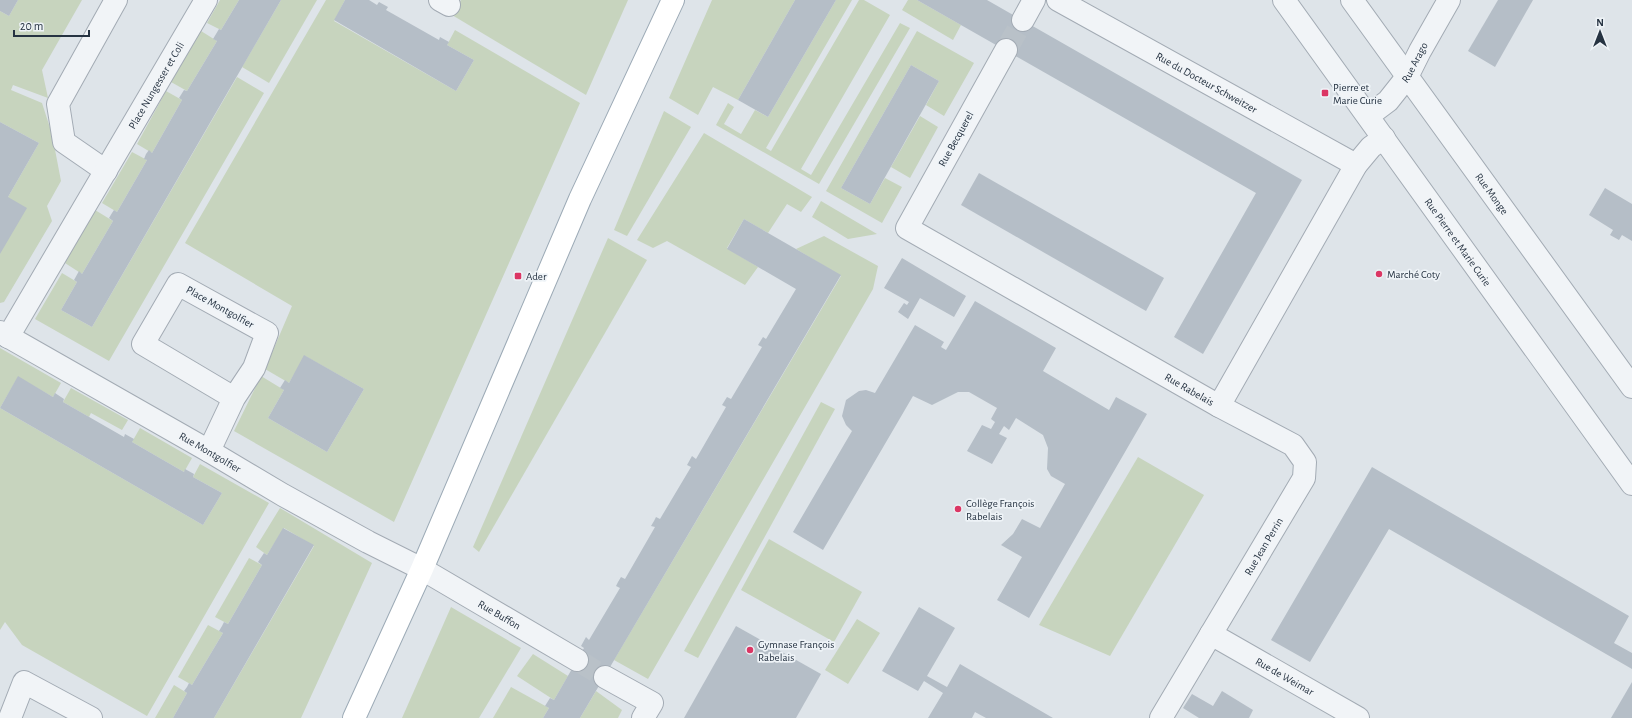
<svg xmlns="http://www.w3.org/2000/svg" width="1632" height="718" font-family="'Alegreya Sans',sans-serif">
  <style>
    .green { fill: #c7d4be }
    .building { fill: #b5bec7 }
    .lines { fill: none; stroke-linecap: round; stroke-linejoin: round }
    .minor-tunnel { stroke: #b9c1c8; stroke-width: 22; stroke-dasharray: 22 11; stroke-linecap: butt }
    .minor-casing { stroke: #a3abb4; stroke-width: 24 }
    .major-casing { stroke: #9caab6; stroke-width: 24 }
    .minor { stroke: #f1f4f7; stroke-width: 22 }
    .major { stroke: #fff; stroke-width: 22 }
    .poi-dot { fill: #db3664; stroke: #eef3f7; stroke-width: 1.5 }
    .labels { text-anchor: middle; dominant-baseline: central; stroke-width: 3.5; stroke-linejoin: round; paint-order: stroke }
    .street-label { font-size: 11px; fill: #263342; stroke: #eef3f7 }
    .poi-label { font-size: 11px; fill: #263342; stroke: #eef3f7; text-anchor: start }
  </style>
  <rect width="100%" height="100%" fill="#dee4e9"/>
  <!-- green -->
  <g class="green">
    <polygon points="18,0 82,0 42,70 48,98 13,85 11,90 42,103 52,134 61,181 47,206 52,221 4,302 0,303 0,254 8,197 39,143 0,122 0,11 9,16"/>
    <polygon points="220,0 239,0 221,30 207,23"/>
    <polygon points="281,0 317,0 269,83 242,67"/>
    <polygon points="326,0 345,0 334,21 456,91 474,60 447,45 455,30 580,103 394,522 234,431 261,376 284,390 268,418 327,452 364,389 305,356 289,383 265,369 292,306 185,243"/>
    <polygon points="461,0 628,0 586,95 452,15"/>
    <polygon points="712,0 795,0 738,100 713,87 698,115 669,98"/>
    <polygon points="836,0 852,0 766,148 771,151 859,0 864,0 890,15 801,169 811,175 900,23 910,28 819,184 716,125 728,103 734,107 724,124 741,134 755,110 768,117"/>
    <polygon points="908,0 917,0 961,25 953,40 902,10"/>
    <polygon points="201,31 217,41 187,91 171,82"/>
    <polygon points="917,31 974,63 944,116 926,105 939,81 911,65 841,188 870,204 885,178 902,187 882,223 826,191"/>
    <polygon points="237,77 264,93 109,361 35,319 62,273 77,282 61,310 92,327"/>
    <polygon points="166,91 182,100 152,153 137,144"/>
    <polygon points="664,111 691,127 627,236 614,230"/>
    <polygon points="920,116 938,127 910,178 891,167"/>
    <polygon points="704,133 812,197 801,212 787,204 768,233 744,219 727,248 758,267 745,285 667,241 653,248 637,240"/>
    <polygon points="132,152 147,160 117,212 102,203"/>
    <polygon points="821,201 877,234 848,239 812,217"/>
    <polygon points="95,210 113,221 82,274 65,263"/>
    <polygon points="824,236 878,266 873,289 648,679 614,660 841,276 796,249"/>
    <polygon points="608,238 647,260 479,552 473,547"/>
    <polygon points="0,348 61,383 53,397 18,377 0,408"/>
    <polygon points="71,388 128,420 122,430 91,413 89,417 63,402"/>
    <polygon points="821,402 835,409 698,658 684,651"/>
    <polygon points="0,408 203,525 222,493 193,477 200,464 269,503 147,716 22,645 5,622 0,630"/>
    <polygon points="140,428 192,458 184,472 132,442"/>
    <polygon points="1138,457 1204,495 1110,656 1039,625"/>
    <polygon points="280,508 372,563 301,718 214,718 314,546 284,528 267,555 256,547"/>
    <polygon points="769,539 862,592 834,642 741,590"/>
    <polygon points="249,558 262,565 228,624 215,617"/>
    <polygon points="451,607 521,648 479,718 402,718"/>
    <polygon points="857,619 880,633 848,684 825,670"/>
    <polygon points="208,625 223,633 192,685 178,677"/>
    <polygon points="533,654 568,676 554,700 517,676"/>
    <polygon points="174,685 187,693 173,718 155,718"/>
    <polygon points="511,687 549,708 543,718 493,718"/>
    <polygon points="596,691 622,710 618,718 580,718"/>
  </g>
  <!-- building -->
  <g class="building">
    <polygon points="0,0 18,0 9,16 0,11"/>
    <polygon points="239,0 281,0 92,327 61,310 77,282 74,280 79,271 82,274 113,221 109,218 112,213 114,210 117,212 147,160 144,159 146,154 149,150 152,153 182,100 179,98 184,90 187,91 217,41 213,39 219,29 221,30"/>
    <polygon points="345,0 369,0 377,5 379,2 388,7 386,10 439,40 440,37 449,42 447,45 474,60 456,91 334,20"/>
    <polygon points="795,0 836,0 768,117 738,100"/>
    <polygon points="917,0 987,0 1302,180 1203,354 1174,337 1256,193"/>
    <polygon points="1498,0 1533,0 1495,67 1468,51"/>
    <polygon points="911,65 939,81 870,204 841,188"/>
    <polygon points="0,122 39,143 8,197 27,208 0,254"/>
    <polygon points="979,173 1164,278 1146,311 961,205"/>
    <polygon points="1605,188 1632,204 1632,241 1622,235 1619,240 1610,235 1613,230 1589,215"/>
    <polygon points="744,219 841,275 580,718 543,718 549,708 545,706 550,698 554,700 584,648 581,646 586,637 589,640 620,588 616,586 618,582 621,577 625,579 655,527 651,526 654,521 656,517 660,519 691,467 687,465 692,456 696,459 726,407 722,405 727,397 731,399 762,347 758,345 763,337 766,339 796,289 727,249"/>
    <polygon points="902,258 966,296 954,317 920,298 908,319 898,312 904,303 907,305 909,302 884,288"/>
    <polygon points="975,301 1056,348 1043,371 1109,410 1116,397 1147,414 1029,618 997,600 1022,557 1001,545 1013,534 1022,519 1040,528 1065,484 1051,476 1047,469 1048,448 1043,435 1016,418 1009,430 1004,426 999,434 1007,438 992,464 967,451 982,425 991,429 995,422 991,419 997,408 969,392 958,392 932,405 913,396 823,550 793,532 852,431 846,425 842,416 846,400 859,391 866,390 875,393 915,325 944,342 941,347 946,350"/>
    <polygon points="304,355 364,389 327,452 268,418 284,390 280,388 285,380 289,383"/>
    <polygon points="18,376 53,397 55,393 64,399 63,402 124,437 125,434 134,439 132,442 184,472 185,469 194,474 193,477 222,493 203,525 0,408"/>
    <polygon points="1372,467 1629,616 1614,643 1632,653 1632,669 1389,529 1310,662 1271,640"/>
    <polygon points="283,528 314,545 214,718 173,718 187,693 184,691 187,687 189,683 192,685 223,633 219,631 222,626 224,622 228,624 262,565 258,562 264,553 267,555"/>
    <polygon points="919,607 955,628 927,676 947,687 960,664 1053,718 986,718 975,712 972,718 928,718 943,693 924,681 918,691 882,671"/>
    <polygon points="736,626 821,674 796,718 684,718"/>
    <polygon points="1632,682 1632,718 1611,718"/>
    <polygon points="1222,691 1253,710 1249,718 1199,718 1183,708 1192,694 1213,706"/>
  </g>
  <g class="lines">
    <!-- minor-tunnel -->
    <g class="minor-tunnel">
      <polyline points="1006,50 1023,20"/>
      <polyline points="577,660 605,677"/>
    </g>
    <!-- minor casing -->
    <g class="minor-casing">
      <g id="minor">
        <polyline points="440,0 449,5"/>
        <path id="s1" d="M1058,0L1356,165"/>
        <path id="s2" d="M1284,0L1632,484"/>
        <path id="s3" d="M1352,0L1632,387"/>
        <polyline points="1023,20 1034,0"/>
        <path id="s4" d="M1006,50L907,228L1219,406L1356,165L1371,147L1384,138"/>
        <path id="s5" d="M1368,116L1388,101L1407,77L1420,51L1449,0"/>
        <polyline points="106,171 64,142 58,104 116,0"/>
        <path id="s6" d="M0,332L209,451L283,495L368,542L422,569L577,660"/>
        <path id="s7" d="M8,337L206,0"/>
        <polyline points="209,451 234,398 254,368 267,333 178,284 143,344 234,398"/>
        <path id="s8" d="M1211,634L1358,718"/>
        <polyline points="605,677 652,703 643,718"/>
        <polyline points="10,718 24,682 91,718"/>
        <path id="s9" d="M1161,718L1304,478L1305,462L1293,445L1219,406"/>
      </g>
    </g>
    <!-- major casing -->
    <g class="major-casing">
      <polyline id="major" points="354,718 422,569 580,199 673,0"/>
    </g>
    <!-- minor -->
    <use href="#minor" class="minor"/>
    <!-- major -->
    <use href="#major" class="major"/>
  </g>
  <!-- markers -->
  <g class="poi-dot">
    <rect x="1321" y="89" width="8" height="8" rx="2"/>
    <circle cx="1379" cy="274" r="4"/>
    <rect x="514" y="272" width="8" height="8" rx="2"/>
    <circle cx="958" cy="509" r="4"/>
    <circle cx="750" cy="650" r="4"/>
  </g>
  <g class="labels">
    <!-- street labels -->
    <g class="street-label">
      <text stroke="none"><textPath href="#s5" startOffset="72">Rue Arago</textPath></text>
      <text stroke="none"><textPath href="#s1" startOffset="170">Rue du Docteur Schweitzer</textPath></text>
      <text stroke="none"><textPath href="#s7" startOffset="292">Place Nungesser et Coli</textPath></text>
      <text transform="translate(956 139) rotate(-61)">Rue Becquerel</text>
      <text stroke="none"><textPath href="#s3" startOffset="239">Rue Monge</textPath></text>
      <text stroke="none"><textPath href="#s2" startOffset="298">Rue Pierre et Marie Curie</textPath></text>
      <text transform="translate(220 307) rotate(29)">Place Montgolfier</text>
      <text stroke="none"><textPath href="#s4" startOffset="529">Rue Rabelais</textPath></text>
      <text stroke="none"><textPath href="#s6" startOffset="242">Rue Montgolfier</textPath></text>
      <text stroke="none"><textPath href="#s9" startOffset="200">Rue Jean Perrin</textPath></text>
      <text stroke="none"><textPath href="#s6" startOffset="574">Rue Buffon</textPath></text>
      <text stroke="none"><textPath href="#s8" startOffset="85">Rue de Weimar</textPath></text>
    </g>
    <!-- poi labels -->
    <g class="poi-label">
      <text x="1333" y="87">Pierre et<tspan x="1333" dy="13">Marie Curie</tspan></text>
      <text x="1387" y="274">Marché Coty</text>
      <text x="526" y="276">Ader</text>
      <text x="966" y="503">Collège François<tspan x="966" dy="13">Rabelais</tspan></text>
      <text x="758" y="644">Gymnase François<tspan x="758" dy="13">Rabelais</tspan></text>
    </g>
  </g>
  <!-- north arrow -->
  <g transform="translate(1600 32)" stroke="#eef3f7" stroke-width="3" paint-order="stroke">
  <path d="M0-3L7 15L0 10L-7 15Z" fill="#263342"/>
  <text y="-6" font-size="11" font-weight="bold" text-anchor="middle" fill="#263342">N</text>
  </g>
  <!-- scale -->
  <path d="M14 30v6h75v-6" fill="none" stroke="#263342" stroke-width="2"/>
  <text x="20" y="30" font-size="12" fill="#263342" stroke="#eef3f7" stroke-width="3" paint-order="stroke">20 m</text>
</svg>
